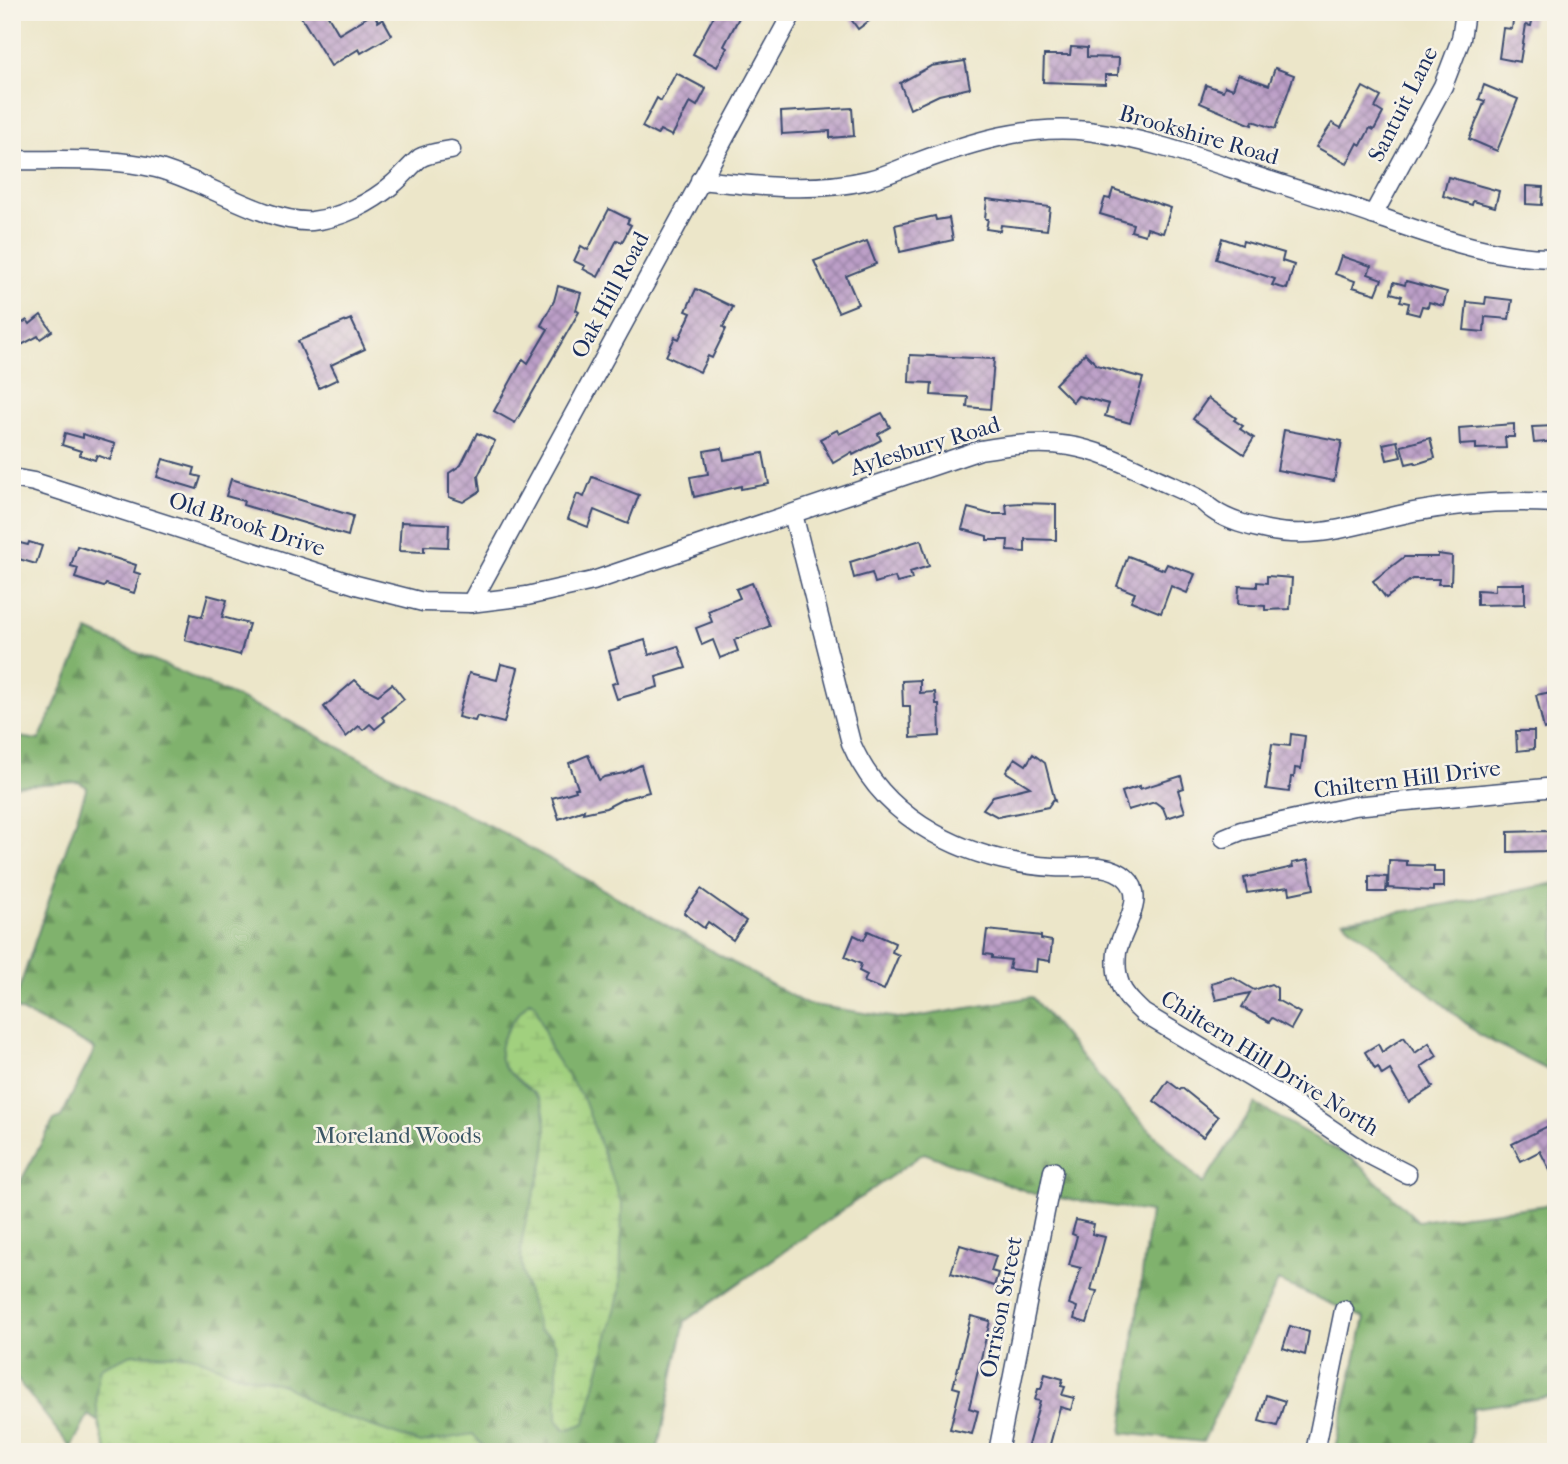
<svg xmlns="http://www.w3.org/2000/svg" width="1568" height="1464" font-family="'IM FELL French Canon',serif">
  <style>
    .forest { fill: url(#forest-firs); stroke: #4e7066; stroke-width: 2 }
    .wetland { fill: url(#wetland-marsh); stroke: #5e806e; stroke-width: 2 }
    .building { fill: url(#building-cross-hatch) }
    .lines { fill: none; stroke-linecap: round; stroke-linejoin: round }
    .minor-casing { stroke: #3a4a6e; stroke-width: 21 }
    .minor { stroke: #fff; stroke-width: 18 }
    .labels { text-anchor: middle; dominant-baseline: central; stroke-width: 5; stroke-linejoin: round; paint-order: stroke }
    .street-label { font-size: 23px; fill: #1b2f5e; stroke: #f7f3e8 }
    .park-label { font-size: 23px; fill: #3c5766; stroke: #f7f3e8 }
  </style>
  <defs>
    <pattern id="forest-firs" width="22" height="20" patternUnits="userSpaceOnUse" patternTransform="scale(1.75)"><rect width="22" height="20" fill="#80b26d"/><path d="M5 1l3.5 6h-7zM16 11l3.5 6h-7z" fill="#68915d"/></pattern>
    <pattern id="wetland-marsh" width="20" height="14" patternUnits="userSpaceOnUse" patternTransform="scale(1.75)"><rect width="20" height="14" fill="#a1d07e"/><path d="M1 5h8M5 5V1M11 12h8M15 12V8" fill="none" stroke="#8ab36f"/></pattern>
    <pattern id="building-cross-hatch" width="8" height="8" patternUnits="userSpaceOnUse" patternTransform="scale(1.75)"><rect width="8" height="8" fill="#bc9fc7"/><path d="M0 0l8 8M0 8l8-8" fill="none" stroke="#9882a5"/></pattern>
  </defs>
  <rect width="100%" height="100%" fill="#f7f3e8"/>
  <filter id="ink" filterUnits="userSpaceOnUse"><feTurbulence type="fractalNoise" baseFrequency=".0143" numOctaves="2"/><feDisplacementMap in="SourceGraphic" scale="14" xChannelSelector="R" yChannelSelector="G"/><feConvolveMatrix kernelMatrix="1 2 1 2 8 2 1 2 1" color-interpolation-filters="sRGB"/></filter>
  <filter id="wash" filterUnits="userSpaceOnUse"><feTurbulence type="fractalNoise" baseFrequency=".00686" numOctaves="4" result="noise"/><feDisplacementMap in="SourceGraphic" scale="28" xChannelSelector="R" yChannelSelector="G"/><feGaussianBlur stdDeviation="1.57" result="paint"/><feColorMatrix in="noise" values="0 0 0 0 0 0 0 0 0 0 0 0 0 0 0 0 0 1.4 0 .05"/><feComposite in="paint" operator="in"/></filter>
  <g filter="url(#wash)">
    <rect width="100%" height="100%" fill="#ece6c9"/>
    <!-- forest -->
    <g class="forest">
      <polygon points="88,631 277,715 503,833 806,1004 904,1019 1032,997 1108,1088 1203,1184 1255,1104 1353,1159 1418,1221 1556,1204 1556,1396 1473,1408 1469,1452 1334,1452 1365,1318 1278,1281 1203,1442 1122,1433 1150,1212 1034,1194 924,1153 685,1321 657,1452 144,1452 88,1415 71,1448 12,1373 12,1197 54,1120 61,1117 95,1049 13,1007 87,787 78,782 12,786 12,736 39,740"/>
      <polygon points="1556,883 1556,1074 1481,1036 1343,921 1426,908"/>
    </g>
    <!-- wetland -->
    <g class="wetland">
      <path d="M530,1001L535,1004L551,1051L584,1100L622,1205L620,1291L585,1423L566,1430L557,1420V1349L552,1337L539,1330C531,1302 518,1270 522,1241C527,1203 548,1170 546,1130C546,1122 544,1106 539,1099C530,1088 517,1080 507,1070C487,1049 515,1016 530,1001Z"/>
      <path d="M132,1354L191,1355L237,1374L284,1385L324,1410L421,1443L473,1434L488,1452H107C97,1425 93,1396 100,1368Z"/>
    </g>
    <g id="blocks">
      <!-- building -->
      <g class="building">
        <polygon points="298,12 326,12 339,34 374,13 378,22 383,19 392,35 361,53 359,49 331,66"/>
        <polygon points="716,12 742,12 724,46 727,48 717,67 693,54"/>
        <polygon points="846,12 881,12 858,29"/>
        <polygon points="1514,12 1534,12 1531,26 1526,25 1520,62 1499,58 1503,28 1512,29"/>
        <polygon points="1071,47 1087,48 1087,57 1119,58 1118,75 1105,75 1105,84 1043,82 1044,55 1070,55"/>
        <polygon points="965,61 970,88 939,95 910,109 900,83 931,66"/>
        <polygon points="1275,68 1294,75 1275,129 1253,121 1252,125 1200,103 1206,85 1223,91 1225,86 1233,89 1238,74 1269,85"/>
        <polygon points="676,73 706,89 697,106 690,102 672,136 660,130 657,135 642,127 657,98 661,101"/>
        <polygon points="1484,85 1518,99 1497,151 1469,139 1485,101 1479,99"/>
        <polygon points="1363,87 1381,97 1375,108 1383,113 1374,130 1370,128 1361,145 1358,143 1347,164 1316,147 1332,123 1341,128"/>
        <polygon points="852,108 854,136 830,138 830,131 782,134 781,112"/>
        <polygon points="1448,177 1499,191 1495,207 1473,201 1472,205 1443,196"/>
        <polygon points="1526,186 1543,187 1542,205 1526,204"/>
        <polygon points="1113,189 1171,208 1163,233 1147,228 1145,235 1131,231 1133,224 1100,214 1105,198 1110,199"/>
        <polygon points="987,199 1050,207 1047,230 1001,225 1000,231 986,229 988,219 985,219"/>
        <polygon points="609,209 629,219 627,223 631,225 622,242 617,240 598,277 583,269 585,266 574,261 581,246 588,250"/>
        <polygon points="935,216 936,220 949,218 953,240 900,252 895,225"/>
        <polygon points="1222,238 1242,245 1243,241 1284,253 1282,261 1294,265 1287,289 1272,285 1275,279 1216,259"/>
        <polygon points="867,241 876,264 846,276 858,304 838,312 814,261"/>
        <polygon points="1341,256 1371,266 1368,274 1382,279 1376,294 1353,287 1355,281 1335,274"/>
        <polygon points="1406,281 1447,292 1443,306 1429,302 1428,307 1422,306 1419,315 1407,312 1409,303 1400,301 1402,296 1391,293 1394,282 1405,285"/>
        <polygon points="558,286 581,293 576,310 579,312 515,423 494,411 523,359 528,363 548,329 541,325 554,301"/>
        <polygon points="696,289 733,307 723,327 726,329 712,358 708,356 700,372 666,356 675,337 679,339 691,313 686,311"/>
        <polygon points="1486,297 1512,300 1509,319 1485,317 1484,332 1464,330 1467,302 1485,304"/>
        <polygon points="41,315 52,331 40,339 38,336 12,350 12,330 27,320 30,324"/>
        <polygon points="351,319 365,349 331,365 338,379 319,388 298,341"/>
        <polygon points="1085,353 1097,365 1143,378 1130,423 1105,416 1109,404 1078,396 1073,402 1055,384"/>
        <polygon points="910,355 994,359 990,409 967,407 968,397 931,395 932,383 909,382"/>
        <polygon points="1208,398 1236,418 1234,420 1243,426 1240,429 1254,438 1244,454 1193,419"/>
        <polygon points="882,413 890,427 878,434 881,440 853,455 852,452 833,463 820,439 837,430 839,434"/>
        <polygon points="1514,424 1514,437 1505,437 1506,448 1476,449 1476,444 1460,445 1459,428"/>
        <polygon points="1556,426 1556,441 1534,443 1532,427"/>
        <polygon points="1284,430 1342,441 1334,481 1277,470"/>
        <polygon points="65,433 83,438 83,434 115,444 110,460 97,455 95,460 80,455 81,451 62,445"/>
        <polygon points="477,433 495,441 478,476 480,491 463,502 449,497 449,473 461,465"/>
        <polygon points="1430,438 1435,458 1416,464 1415,462 1406,464 1401,446"/>
        <polygon points="1397,441 1401,457 1387,460 1383,444"/>
        <polygon points="722,448 724,460 763,453 769,484 741,489 741,486 694,497 690,477 708,474 704,451"/>
        <polygon points="163,459 195,468 193,475 201,477 197,489 157,477"/>
        <polygon points="592,477 639,495 628,524 594,510 588,527 568,519 577,494 584,497"/>
        <polygon points="231,479 353,516 348,536 243,505 244,501 226,496"/>
        <polygon points="1022,503 1056,504 1056,540 1025,539 1025,552 1007,551 1008,540 987,540 987,536 962,529 968,508 990,514 1007,514 1006,504"/>
        <polygon points="401,522 449,524 448,547 424,546 424,552 399,551"/>
        <polygon points="921,540 929,566 910,572 912,579 897,583 895,577 875,583 872,573 854,578 850,562"/>
        <polygon points="12,541 28,545 29,542 42,546 36,564 12,557"/>
        <polygon points="77,546 136,565 134,572 140,574 134,593 106,584 104,587 75,578 78,568 71,566"/>
        <polygon points="1438,554 1452,556 1451,584 1438,584 1439,579 1412,579 1386,598 1373,581 1404,557 1438,557"/>
        <polygon points="1128,556 1164,570 1167,564 1195,574 1187,593 1171,586 1161,613 1131,601 1135,593 1117,586"/>
        <polygon points="1267,576 1292,578 1290,609 1265,610 1265,606 1238,604 1239,586 1257,587 1257,582 1267,583"/>
        <polygon points="752,583 770,626 734,640 738,651 720,658 713,640 702,645 696,628 712,622 708,611 740,598 736,589"/>
        <polygon points="1495,584 1525,584 1525,604 1477,605 1477,590 1495,591"/>
        <polygon points="208,595 227,600 222,617 249,624 240,655 185,640 191,614 202,617"/>
        <polygon points="645,640 649,655 678,646 686,668 656,677 658,687 617,699 612,684 618,682 609,651"/>
        <polygon points="501,664 518,668 504,723 477,716 475,721 458,717 469,673 497,680"/>
        <polygon points="355,680 362,687 378,695 392,684 404,699 382,717 385,721 375,729 370,724 363,730 359,726 346,737 324,707"/>
        <polygon points="920,680 920,693 935,692 936,704 939,704 940,736 911,738 910,706 903,706 902,681"/>
        <polygon points="1556,691 1556,727 1544,729 1536,695"/>
        <polygon points="1516,731 1534,731 1534,749 1517,751"/>
        <polygon points="1291,734 1305,736 1301,769 1295,768 1294,777 1291,777 1289,792 1266,789 1272,744 1290,746"/>
        <polygon points="1033,754 1045,763 1055,801 1053,800 1048,807 998,817 983,809 993,796 1030,787 1006,772 1015,758 1026,765"/>
        <polygon points="588,755 599,780 604,777 624,773 641,765 649,792 623,799 606,808 583,813 584,810 559,819 552,798 576,791 575,788 578,788 569,763"/>
        <polygon points="1181,776 1184,788 1178,790 1185,812 1167,818 1163,808 1155,802 1128,810 1122,792 1140,786 1140,789"/>
        <polygon points="1549,831 1549,851 1508,852 1508,832"/>
        <polygon points="1308,860 1314,889 1290,894 1289,887 1247,893 1244,878 1293,867 1292,863"/>
        <polygon points="1389,860 1407,861 1407,865 1434,866 1434,872 1444,872 1444,887 1433,887 1433,891 1388,888"/>
        <polygon points="1369,876 1387,877 1386,892 1369,892"/>
        <polygon points="701,889 746,921 733,940 708,922 704,928 684,913"/>
        <polygon points="987,930 1041,936 1041,939 1052,941 1050,961 1037,959 1036,972 1009,969 1011,960 992,958 992,955 984,954"/>
        <polygon points="868,931 895,943 892,952 899,955 884,990 864,982 867,975 859,971 861,964 845,957 854,935 864,940"/>
        <polygon points="1232,977 1254,990 1271,984 1277,988 1277,1000 1300,1013 1291,1029 1272,1018 1269,1022 1242,1007 1250,993 1216,1000 1211,983"/>
        <polygon points="1404,1037 1415,1053 1429,1043 1437,1056 1421,1067 1433,1087 1409,1102 1390,1070 1382,1075 1378,1067 1375,1069 1365,1052 1378,1044 1382,1052"/>
        <polygon points="1168,1081 1180,1090 1182,1088 1218,1117 1203,1137 1154,1101"/>
        <polygon points="1556,1122 1556,1182 1540,1151 1521,1161 1512,1144"/>
        <polygon points="1076,1220 1094,1224 1092,1234 1105,1237 1091,1290 1097,1291 1087,1323 1074,1319 1077,1307 1069,1304 1081,1268 1069,1265 1077,1236 1072,1234"/>
        <polygon points="960,1245 996,1256 991,1271 998,1273 994,1286 951,1273"/>
        <polygon points="971,1316 990,1321 969,1408 978,1411 972,1434 950,1429 960,1389 953,1387"/>
        <polygon points="1290,1326 1309,1332 1305,1355 1283,1348"/>
        <polygon points="1045,1374 1063,1379 1061,1386 1065,1387 1062,1395 1074,1398 1071,1410 1060,1407 1048,1452 1038,1452 1027,1449 1040,1401 1035,1400 1038,1389 1041,1389"/>
        <polygon points="1266,1395 1285,1401 1277,1426 1259,1421"/>
      </g>
    </g>
  </g>
  <g filter="url(#ink)">
    <use href="#blocks" fill-opacity="0" stroke="#3a4a6e" stroke-width="2"/>
    <g class="lines">
      <!-- minor casing -->
      <g class="minor-casing">
        <g id="minor">
          <path d="M12,160C58,161 112,157 156,168C202,179 266,224 312,221C341,218 371,203 393,184C403,176 410,166 420,158C428,153 441,152 451,150"/>
          <path d="M700,180C756,186 813,193 868,180C886,176 902,168 918,162C972,142 1029,124 1088,131C1142,138 1194,156 1246,173C1291,188 1337,202 1382,218C1437,237 1496,259 1556,258"/>
          <polyline points="1373,215 1443,86 1461,39 1465,12"/>
          <path d="M12,478L34,482L356,585L423,602L470,603L527,596L593,581L980,450C1056,437 1084,443 1153,477C1169,485 1186,491 1201,500C1205,503 1208,507 1213,510C1228,521 1249,526 1267,530C1318,541 1364,522 1413,512C1461,503 1508,500 1556,503"/>
          <path d="M793,514L851,743C885,823 970,862 1054,867C1077,869 1107,860 1126,878C1148,898 1121,930 1117,952C1116,962 1116,974 1120,984C1124,996 1134,1004 1143,1013L1288,1100L1368,1154L1407,1174"/>
          <polyline points="471,603 793,12"/>
          <polyline points="1224,838 1241,831 1354,806 1556,787"/>
          <polyline points="998,1452 1053,1171"/>
          <polyline points="1315,1452 1344,1310"/>
        </g>
      </g>
      <!-- minor -->
      <use href="#minor" class="minor"/>
    </g>
  </g>
  <g class="labels">
    <!-- street labels -->
    <g class="street-label">
      <text transform="translate(1403 104) rotate(-63)">Santuit Lane</text>
      <text transform="translate(1199 135) rotate(16)">Brookshire Road</text>
      <text transform="translate(610 295) rotate(-62)">Oak Hill Road</text>
      <text transform="translate(925 446) rotate(-17)">Aylesbury Road</text>
      <text transform="translate(247 524) rotate(18)">Old Brook Drive</text>
      <text transform="translate(1407 779) rotate(-7)">Chiltern Hill Drive</text>
      <text transform="translate(1270 1063) rotate(32)">Chiltern Hill Drive North</text>
      <text transform="translate(1001 1307) rotate(-79)">Orrison Street</text>
    </g>
    <!-- park labels -->
    <g class="park-label">
      <text x="398" y="1135">Moreland Woods</text>
    </g>
  </g>
  <!-- margin -->
  <rect width="1568" height="1464" fill="none" stroke="#f7f3e8" stroke-width="42"/>
</svg>
